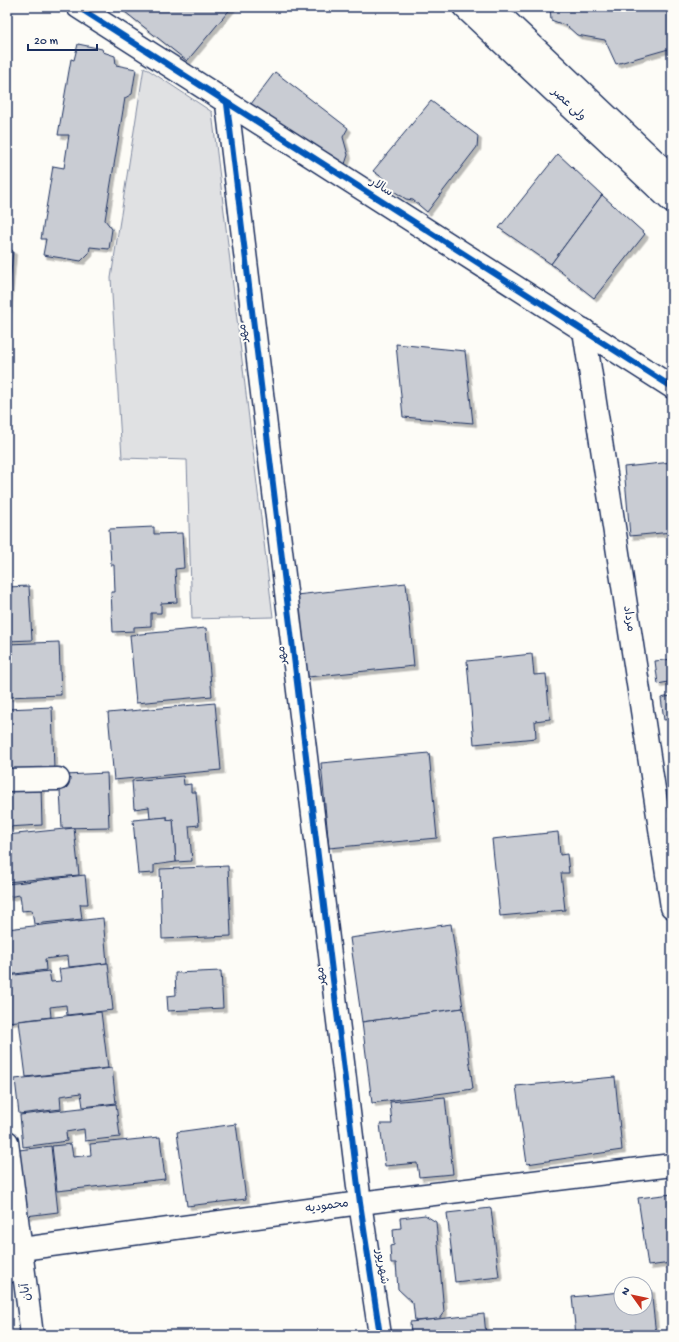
<svg xmlns="http://www.w3.org/2000/svg" width="679" height="1342" font-family="'Gochi Hand','Playpen Sans Arabic',sans-serif">
  <style>
    .green { fill: #e0e1e3; stroke: #7e88a0 }
    .building { fill: #c9ccd3; stroke: #1b2f5e; filter: url(#shadow) }
    .lines { fill: none; stroke-linecap: round; stroke-linejoin: round }
    .street-casing { stroke: #1b2f5e; stroke-width: 25 }
    .secondary-casing { stroke: #1b2f5e; stroke-width: 25 }
    .primary-casing { stroke: #1b2f5e; stroke-width: 25 }
    .street { stroke: #fdfcf7; stroke-width: 22 }
    .secondary { stroke: #fdfcf7; stroke-width: 22 }
    .primary { stroke: #fdfcf7; stroke-width: 22 }
    .cycleway-casing { stroke: #fdfcf7; stroke-width: 8 }
    .cycleway { stroke: #0057b8; stroke-width: 6 }
    .labels { text-anchor: middle; dominant-baseline: central; stroke-width: 4; stroke-linejoin: round; paint-order: stroke }
    .street-label { font-size: 12px; fill: #1b2f5e; stroke: #fdfcf7 }
  </style>
  <defs>
    <filter id="shadow"><feDropShadow dx="3.5" dy="3.5" stdDeviation="0" flood-color="#0004"/></filter>
  </defs>
  <rect width="100%" height="100%" fill="#fdfcf7"/>
  <filter id="ink" filterUnits="userSpaceOnUse"><feTurbulence type="fractalNoise" baseFrequency=".025" numOctaves="2"/><feDisplacementMap in="SourceGraphic" scale="8" xChannelSelector="R" yChannelSelector="G"/><feConvolveMatrix kernelMatrix="1 2 1 2 8 2 1 2 1" color-interpolation-filters="sRGB"/></filter>
  <g filter="url(#ink)">
    <!-- green -->
    <polygon class="green" points="144,67 212,112 273,617 192,619 187,460 122,458 111,278"/>
    <!-- building -->
    <g class="building">
      <polygon points="121,7 232,7 187,61 120,8"/>
      <polygon points="550,7 672,7 672,48 616,64 605,40 577,35 567,26 551,20"/>
      <polygon points="78,44 102,49 103,52 115,56 116,65 136,69 132,94 125,98 105,220 112,229 109,249 90,247 89,253 81,261 43,255 46,239 41,239 53,166 64,168 69,135 58,135 71,59 74,60"/>
      <polygon points="275,72 348,128 343,137 348,155 345,164 251,104"/>
      <polygon points="431,101 478,136 477,147 427,212 413,200 406,199 386,186 383,178 373,171"/>
      <polygon points="558,154 602,195 551,264 499,228"/>
      <polygon points="602,195 645,234 594,298 551,264"/>
      <polygon points="7,248 13,251 7,317"/>
      <polygon points="396,344 465,351 473,423 403,417"/>
      <polygon points="672,462 672,532 630,536 624,467"/>
      <polygon points="154,527 154,534 182,533 184,568 175,569 177,602 161,603 161,613 151,613 151,626 134,627 134,631 113,632 111,592 115,592 114,565 111,565 109,529"/>
      <polygon points="406,583 414,666 308,677 296,595"/>
      <polygon points="29,586 32,640 7,641 7,587"/>
      <polygon points="206,628 212,696 136,703 130,635"/>
      <polygon points="59,642 61,695 7,697 7,644"/>
      <polygon points="532,654 534,675 546,674 550,719 535,721 536,738 474,744 467,661"/>
      <polygon points="672,659 672,719 664,720 661,698 670,696 668,682 658,684 655,661"/>
      <polygon points="215,703 221,770 114,780 108,713"/>
      <polygon points="52,707 54,769 7,770 7,709"/>
      <polygon points="429,753 437,838 329,848 321,763"/>
      <polygon points="107,773 109,827 62,828 60,790 66,789 65,775"/>
      <polygon points="183,776 184,785 191,784 191,792 196,792 199,825 189,826 192,861 176,862 173,819 167,820 167,817 150,819 149,807 134,809 132,781"/>
      <polygon points="41,787 42,825 7,827 7,789"/>
      <polygon points="167,817 167,820 173,819 176,862 154,865 154,873 138,874 133,820"/>
      <polygon points="74,828 79,875 7,882 7,835"/>
      <polygon points="558,832 560,855 567,854 569,873 561,873 565,910 500,916 492,839"/>
      <polygon points="228,866 231,936 162,939 160,869"/>
      <polygon points="85,875 88,904 80,904 82,919 34,924 32,910 22,911 20,895 7,897 7,884"/>
      <polygon points="103,918 107,963 69,967 68,956 45,959 46,970 7,975 7,929"/>
      <polygon points="451,924 463,1008 362,1022 350,938"/>
      <polygon points="108,963 113,1010 67,1015 66,1005 50,1007 51,1017 9,1022 7,1003 7,976 49,971 51,982 61,981 59,969"/>
      <polygon points="221,971 223,1008 168,1011 167,996 176,995 175,973"/>
      <polygon points="463,1008 473,1089 372,1103 362,1022"/>
      <polygon points="101,1012 108,1068 26,1077 19,1021"/>
      <polygon points="112,1068 116,1103 83,1107 81,1093 60,1096 61,1109 19,1114 15,1079"/>
      <polygon points="615,1077 622,1150 527,1164 516,1086"/>
      <polygon points="445,1097 453,1174 419,1177 417,1163 385,1166 380,1124 392,1124 390,1102"/>
      <polygon points="116,1104 120,1137 85,1141 84,1129 66,1132 67,1141 23,1147 20,1115"/>
      <polygon points="236,1124 246,1199 187,1206 177,1132"/>
      <polygon points="160,1137 165,1179 57,1191 52,1146 71,1144 73,1157 91,1155 90,1144"/>
      <polygon points="51,1146 58,1212 26,1216 19,1150"/>
      <polygon points="672,1194 672,1273 671,1263 648,1266 638,1198"/>
      <polygon points="491,1208 499,1277 455,1282 447,1213"/>
      <polygon points="425,1215 436,1222 444,1312 439,1319 415,1321 413,1303 398,1289 396,1263 391,1263 390,1246 394,1245 393,1229 401,1228 400,1218"/>
      <polygon points="645,1289 651,1289 656,1335 576,1335 572,1297 621,1292 621,1308 645,1308"/>
      <polygon points="484,1314 486,1335 411,1335 410,1322"/>
    </g>
    <g class="lines">
      <!-- street casing -->
      <g class="street-casing">
        <g id="street">
          <polyline points="78,7 672,387"/>
          <polyline points="227,104 360,1203 380,1335"/>
          <polyline points="584,330 672,907"/>
          <polyline points="7,780 58,779"/>
          <polyline points="7,1142 32,1335"/>
          <polyline points="7,1272 22,1250"/>
        </g>
      </g>
      <!-- secondary casing -->
      <g class="secondary-casing">
        <polyline id="secondary" points="7,1251 360,1203 672,1165"/>
      </g>
      <!-- primary casing -->
      <g class="primary-casing">
        <g id="primary">
          <polyline points="464,7 672,202"/>
          <polyline points="492,7 672,177"/>
        </g>
      </g>
      <!-- street -->
      <use href="#street" class="street"/>
      <!-- secondary -->
      <use href="#secondary" class="secondary"/>
      <!-- primary -->
      <use href="#primary" class="primary"/>
      <!-- cycleway casing -->
      <g class="cycleway-casing">
        <g id="cycleway">
          <polyline points="78,7 672,387"/>
          <polyline points="227,104 360,1203 380,1335"/>
        </g>
      </g>
      <!-- cycleway -->
      <use href="#cycleway" class="cycleway"/>
    </g>
  </g>
  <g class="labels">
    <!-- street labels -->
    <g class="street-label">
      <text transform="translate(568 105) rotate(43)">ولی عصر</text>
      <text transform="translate(381 188) rotate(32)">سالار</text>
      <text transform="translate(244 333) rotate(-97)">مهر</text>
      <text transform="translate(628 619) rotate(81)">مرداد</text>
      <text transform="translate(283 655) rotate(-97)">مهر</text>
      <text transform="translate(322 976) rotate(-97)">مهر</text>
      <text transform="translate(327 1207) rotate(-8)">محمودیه</text>
      <text transform="translate(381 1267) rotate(81)">شهریور</text>
      <text transform="translate(27 1292) rotate(-97)">آبان</text>
    </g>
  </g>
  <!-- margin -->
  <rect width="679" height="1342" fill="none" stroke="#fdfcf7" stroke-width="24"/>
  <rect x="12" y="12" width="655" height="1318" fill="none" stroke="#1b2f5e" stroke-width="1.5" filter="url(#ink)"/>
  <!-- north arrow -->
  <g transform="translate(633 1296) rotate(303)"><circle r="19" fill="#fdfcf7" stroke="#a3aaba"/>
  <path d="M0-3L7 15L0 10L-7 15Z" fill="#c8321e"/>
  <text y="-6" font-size="11" font-weight="bold" text-anchor="middle" fill="#1b2f5e">N</text>
  </g>
  <!-- scale -->
  <path d="M28 44v6h69v-6" fill="none" stroke="#1b2f5e" stroke-width="2"/>
  <text x="34" y="44" font-size="12" fill="#1b2f5e" stroke="#fdfcf7" stroke-width="3" paint-order="stroke">20 m</text>
</svg>
